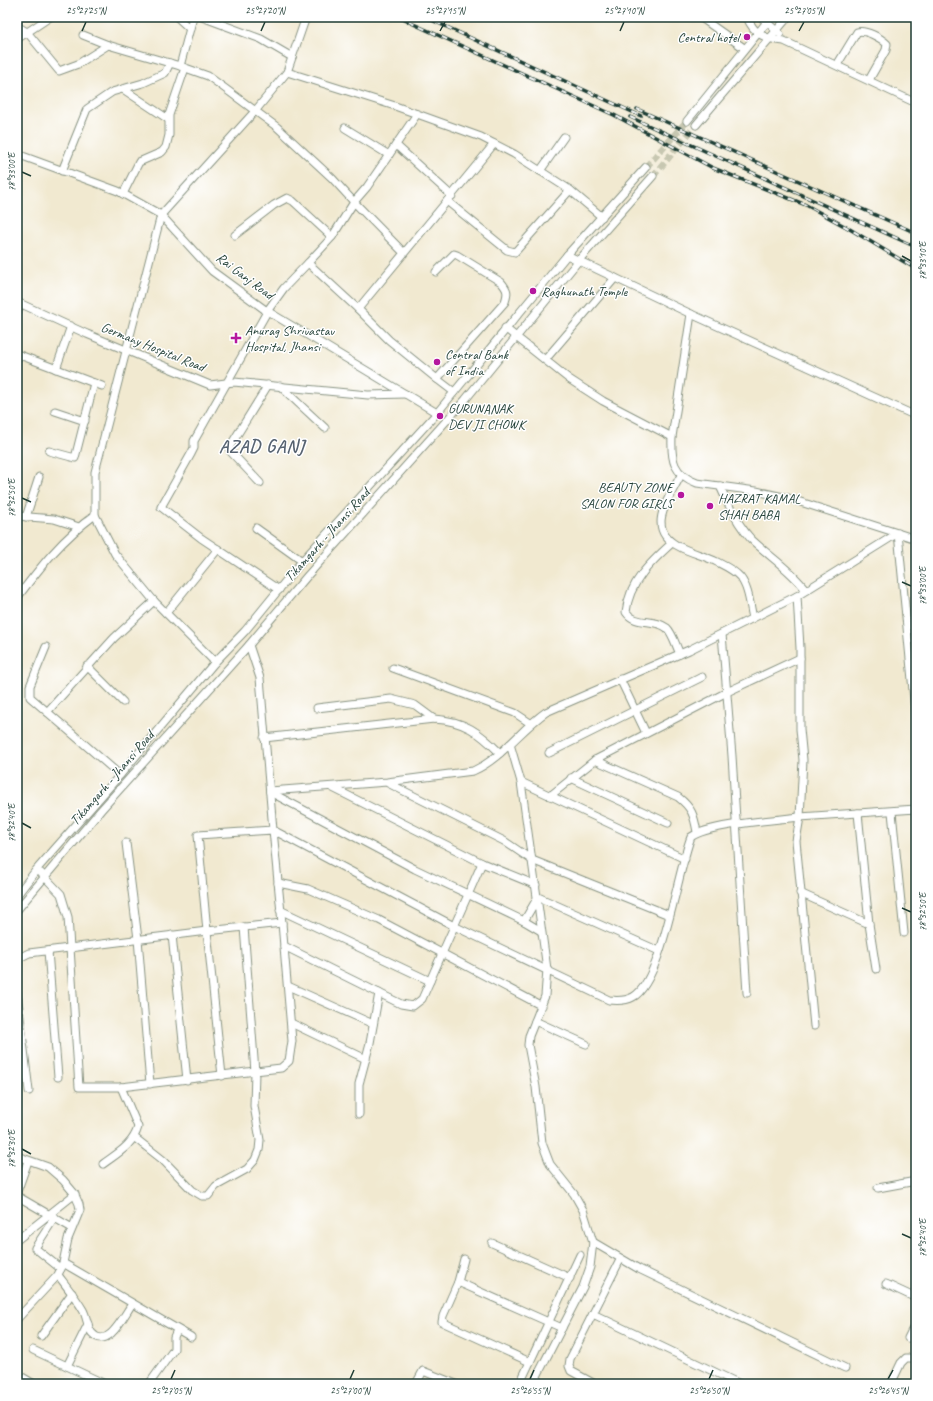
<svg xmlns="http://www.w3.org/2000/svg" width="933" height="1401" font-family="Caveat,sans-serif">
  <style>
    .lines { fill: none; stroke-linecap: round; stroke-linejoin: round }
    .minor-tunnel { stroke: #c7c7b1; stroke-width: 7; stroke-dasharray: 7 3.5; stroke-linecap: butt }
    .minor-casing { stroke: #889382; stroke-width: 9 }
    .minor { stroke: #fff; stroke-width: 7 }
    .rail-casing { stroke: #1f3d34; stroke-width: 3.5 }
    .rail { stroke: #fff; stroke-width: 2; stroke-dasharray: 6; stroke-linecap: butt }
    .ticks { fill: none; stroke: #1f3d34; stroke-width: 1.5 }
    .poi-dot { fill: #b5179e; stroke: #fff; stroke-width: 1.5 }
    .labels { text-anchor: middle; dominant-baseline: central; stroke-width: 3; stroke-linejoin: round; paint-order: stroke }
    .poi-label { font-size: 14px; fill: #1f3d34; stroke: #fff; text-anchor: start }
    .street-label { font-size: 14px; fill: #1f3d34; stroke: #fff }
    .district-label { font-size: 18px; font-weight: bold; letter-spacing: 1px; fill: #576371; stroke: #fff }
    .neatline { fill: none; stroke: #1f3d34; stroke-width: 1.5 }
    .ticks-label { font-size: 10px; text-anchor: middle; fill: #1f3d34 }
  </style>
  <rect width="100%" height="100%" fill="#fff"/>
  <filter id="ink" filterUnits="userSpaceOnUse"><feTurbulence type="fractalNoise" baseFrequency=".025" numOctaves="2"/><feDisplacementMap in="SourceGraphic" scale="8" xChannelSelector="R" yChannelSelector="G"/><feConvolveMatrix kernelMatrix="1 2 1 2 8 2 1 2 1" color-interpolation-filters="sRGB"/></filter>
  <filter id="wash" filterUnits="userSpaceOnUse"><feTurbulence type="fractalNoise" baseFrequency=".012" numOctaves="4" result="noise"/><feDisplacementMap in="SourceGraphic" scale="16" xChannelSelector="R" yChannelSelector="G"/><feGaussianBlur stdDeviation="0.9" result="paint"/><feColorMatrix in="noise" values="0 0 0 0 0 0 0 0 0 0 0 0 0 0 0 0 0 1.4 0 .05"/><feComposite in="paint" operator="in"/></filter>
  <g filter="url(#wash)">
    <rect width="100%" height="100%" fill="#f1e9d0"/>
  </g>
  <g filter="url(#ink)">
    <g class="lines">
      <!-- minor-tunnel -->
      <g class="minor-tunnel">
        <polyline points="646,167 687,121"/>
        <polyline points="653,176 696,125"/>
      </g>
      <!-- minor casing -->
      <g class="minor-casing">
        <g id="minor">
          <polyline points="177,17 190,29"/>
          <polyline points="202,17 261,39 292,57"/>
          <polyline points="700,17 744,48"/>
          <path d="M747,17C754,35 766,39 784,41L916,103"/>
          <polyline points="761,17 780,34"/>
          <polyline points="17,26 27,32 59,71 78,64 108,45 180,66 208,76 277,127 332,178 354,202 367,187 417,114"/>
          <polyline points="83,35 108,45"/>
          <polyline points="17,39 50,17"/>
          <path d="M837,65L857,32C865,29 881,38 887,44L886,50L869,80"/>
          <polyline points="180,66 193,17"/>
          <polyline points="287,72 395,106 481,137 514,154 570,190 602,217"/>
          <polyline points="123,89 168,119"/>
          <polyline points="687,121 771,17"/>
          <polyline points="696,125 788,17"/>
          <polyline points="345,128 389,155"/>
          <polyline points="396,145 452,196"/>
          <polyline points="17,154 118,191 161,215 212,271 264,309 437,413"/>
          <polyline points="62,171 87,109 112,92 143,83 165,73 170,63"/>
          <polyline points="540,171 564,137"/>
          <polyline points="123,194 139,162 162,152 166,147 169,135 169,115 185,68"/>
          <polyline points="447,201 507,250 515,252 570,190"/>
          <polyline points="235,235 274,205 287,198 293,201 332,237"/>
          <polyline points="404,253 354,202 332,237 308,263 358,309 494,144"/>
          <polyline points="567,255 691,314 916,416"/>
          <polyline points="17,302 87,334 210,385 234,382 368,395 405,394"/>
          <path d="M358,309L389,340L437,379L505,302C508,293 508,290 501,282L457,255L454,254L436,272"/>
          <polyline points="17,313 21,304"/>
          <polyline points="505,328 569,379 603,401 672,437 691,314"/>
          <polyline points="17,354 102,386"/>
          <polyline points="545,360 615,278"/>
          <polyline points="56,369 71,326"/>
          <polyline points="437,379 454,392"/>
          <polyline points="280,386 325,428"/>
          <polyline points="55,411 85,421"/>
          <path d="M672,437C671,460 673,474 697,483L756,491L788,498L916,539"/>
          <polyline points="49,451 75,458 94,383"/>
          <path d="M681,475C668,500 644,530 680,547C692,553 705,556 717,562C725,566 734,570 740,577C749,588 750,606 753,618"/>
          <polyline points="260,483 231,452 229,448 268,385"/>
          <path d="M720,486C728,505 737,524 751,539C770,557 790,569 806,590"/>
          <polyline points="17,516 54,519 79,527"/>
          <polyline points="26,517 39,477"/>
          <polyline points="256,528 302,561"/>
          <path d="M672,543C651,562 629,582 626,612C635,626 655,618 667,628C673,634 676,646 680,654"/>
          <polyline points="279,590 201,538 161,507 191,454 194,448 194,441 268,310 284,288 308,263"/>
          <polyline points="797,596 800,648 800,729 803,760 800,817 916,809"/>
          <path d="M17,598C41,566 62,539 95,515"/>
          <polyline points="166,613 218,549"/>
          <polyline points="722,634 732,756 747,993"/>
          <polyline points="249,645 260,678 273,830 198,835 207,931 282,923 273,830"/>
          <polyline points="46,647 30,686 30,697 120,775"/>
          <polyline points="215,662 154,601 115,554 95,515 95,472 161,215 256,110 287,72 306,17"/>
          <polyline points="17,663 19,664"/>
          <polyline points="87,666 123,702"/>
          <polyline points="393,668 515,713 530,723"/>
          <polyline points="620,679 646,733"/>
          <polyline points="317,708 391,699 415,705 434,719"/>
          <polyline points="47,712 114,638 154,601"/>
          <path d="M264,738L434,719C465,721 479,732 500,753"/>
          <polyline points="510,744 521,782 547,969 545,996 529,1036 528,1045 536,1087 542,1143 550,1164 574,1194 583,1210 593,1242 590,1267 583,1287 533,1384"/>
          <polyline points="549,753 702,677"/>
          <path d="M595,760L678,797C692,808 694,815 697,832"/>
          <polyline points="571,778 668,823"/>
          <polyline points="521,782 685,859"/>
          <polyline points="388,783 504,841 532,860 669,915"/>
          <polyline points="331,787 482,863 536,885"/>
          <path d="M270,791L387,782L473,771C502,758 520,730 546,712L689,650L797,596L898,533L916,722"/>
          <polyline points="270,792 415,869 524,921 538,897 659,951"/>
          <polyline points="550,796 595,760 727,692 800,658"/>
          <polyline points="892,812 904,933"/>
          <polyline points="858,813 869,924 876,969"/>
          <path d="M273,830L454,926L609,1000C618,1001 626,1001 633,997C662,982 678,869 691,837C709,824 776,820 800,817L796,841L814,1026"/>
          <polyline points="126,843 138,939 150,1084"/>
          <polyline points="41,873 61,894 68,917 79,1087 121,1087 281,1068 289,1061 292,1041 282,923"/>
          <polyline points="278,883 308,889 379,920 542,1006"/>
          <polyline points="800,893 869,924"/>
          <polyline points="17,895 37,869 120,775 215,662 245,631 302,561 437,413 567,255 646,167"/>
          <polyline points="17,910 101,810 249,645 308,575 465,400 579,260 653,176"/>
          <polyline points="280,910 430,981"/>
          <polyline points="524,921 541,931"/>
          <polyline points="172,935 187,1080"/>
          <polyline points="284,946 401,1004 413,1006 422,999 482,863"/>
          <polyline points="48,951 58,1077"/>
          <polyline points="17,959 29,953 207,931 222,1076"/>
          <polyline points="288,986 373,1024"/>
          <polyline points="17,992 29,1091"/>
          <polyline points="535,1021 586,1044"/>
          <polyline points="291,1023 366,1059"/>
          <polyline points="359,1114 359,1084 370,1043 379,993"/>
          <polyline points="135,1138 163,1160 192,1190 202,1196 208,1196 216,1186 247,1169 255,1160 259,1150 260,1140 254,1106 255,1072 244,927"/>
          <polyline points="17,1156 48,1167 63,1180 74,1193 79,1204 80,1210 68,1239 63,1263 191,1337"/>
          <path d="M103,1164C118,1153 133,1145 138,1127L121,1087"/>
          <polyline points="878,1188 916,1181"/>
          <polyline points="17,1192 28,1161"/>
          <polyline points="17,1196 72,1228"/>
          <polyline points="55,1217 35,1248 61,1269"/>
          <polyline points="17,1240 75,1194"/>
          <polyline points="593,1242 639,1269 845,1368"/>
          <polyline points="492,1243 570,1278"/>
          <polyline points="464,1259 458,1282 443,1316 442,1322 530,1362"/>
          <path d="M58,1275C67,1287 76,1298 83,1310C87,1317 87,1327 92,1333C108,1351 124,1315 132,1304"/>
          <polyline points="458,1282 562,1328"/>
          <polyline points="886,1284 916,1298"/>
          <polyline points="593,1314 740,1384"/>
          <polyline points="17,1319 58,1275 63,1263"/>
          <polyline points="41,1336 72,1293"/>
          <polyline points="908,1338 916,1322"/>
          <polyline points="33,1350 105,1384"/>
          <polyline points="67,1366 88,1324"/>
          <polyline points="17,1374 34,1384"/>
          <polyline points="522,1379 580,1255"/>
          <polyline points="149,1384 174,1349 174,1337 177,1330"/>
          <polyline points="416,1384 423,1371 456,1384"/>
          <polyline points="595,1384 571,1371 569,1366 570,1359 620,1260"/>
          <polyline points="891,1384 901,1363 906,1358 916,1358"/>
        </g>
      </g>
      <!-- minor -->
      <use href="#minor" class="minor"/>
      <!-- rail casing -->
      <g class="rail-casing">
        <g id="rail">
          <polyline points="398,17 614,115 713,168 806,205 848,228 916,269"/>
          <polyline points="425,17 641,116"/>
          <polyline points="637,109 916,233"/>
          <polyline points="630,117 916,247"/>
        </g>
      </g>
      <!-- rail -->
      <use href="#rail" class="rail"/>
    </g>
  </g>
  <!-- ticks -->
  <path class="ticks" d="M82,31L86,22M261,31L265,22M440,31L445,22M620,31L624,22M799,31L804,22M22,172L31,176M902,256L911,261M22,498L31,502M902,582L911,586M22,823L31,828M902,908L911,912M22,1149L31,1154M902,1234L911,1238M171,1379L175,1370M350,1379L354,1370M530,1379L534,1370M709,1379L713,1370M888,1379L893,1370"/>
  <!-- markers -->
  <g class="poi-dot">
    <circle cx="747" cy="37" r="4"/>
    <circle cx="533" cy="291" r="4"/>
    <path d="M234 332h4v4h4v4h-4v4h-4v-4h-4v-4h4z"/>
    <circle cx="437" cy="362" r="4"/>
    <circle cx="440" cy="416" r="4"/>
    <circle cx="681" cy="495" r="4"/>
    <circle cx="710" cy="506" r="4"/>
  </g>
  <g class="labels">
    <!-- poi labels -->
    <g class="poi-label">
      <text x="739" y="37" text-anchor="end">Central hotel</text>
      <text x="541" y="291">Raghunath Temple</text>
      <text x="245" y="330">Anurag Shrivastav<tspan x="245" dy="16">Hospital, Jhansi</tspan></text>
      <text x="445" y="354">Central Bank<tspan x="445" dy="16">of India</tspan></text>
      <text x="448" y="408">GURUNANAK<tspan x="448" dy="16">DEV JI CHOWK</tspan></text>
      <text x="673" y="487" text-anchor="end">BEAUTY ZONE<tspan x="673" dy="16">SALON FOR GIRLS</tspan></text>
      <text x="718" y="498">HAZRAT KAMAL<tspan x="718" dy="16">SHAH BABA</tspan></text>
    </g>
    <!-- street labels -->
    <g class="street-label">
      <text transform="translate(245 276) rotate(37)">Rai Ganj Road</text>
      <text transform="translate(153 347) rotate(22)">Germany Hospital Road</text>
      <text transform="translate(327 535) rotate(-48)">Tikamgarh - Jhansi Road</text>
      <text transform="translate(112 778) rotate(-49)">Tikamgarh - Jhansi Road</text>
    </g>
    <!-- district labels -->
    <g class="district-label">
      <text x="262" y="446">AZAD GANJ</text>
    </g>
  </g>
  <!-- margin -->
  <rect width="933" height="1401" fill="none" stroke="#fff" stroke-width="44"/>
  <rect x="22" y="22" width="889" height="1357" class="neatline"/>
  <g class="ticks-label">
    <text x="86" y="14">25°27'25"N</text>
    <text x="265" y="14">25°27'20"N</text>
    <text x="445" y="14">25°27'15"N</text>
    <text x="624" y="14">25°27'10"N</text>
    <text x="804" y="14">25°27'05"N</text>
    <text transform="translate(11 172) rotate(-90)" y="4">78°33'00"E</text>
    <text transform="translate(922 261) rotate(-90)" y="4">78°33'10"E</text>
    <text transform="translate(11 498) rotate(-90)" y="4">78°32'50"E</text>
    <text transform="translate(922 586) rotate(-90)" y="4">78°33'00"E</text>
    <text transform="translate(11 823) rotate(-90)" y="4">78°32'40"E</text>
    <text transform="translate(922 912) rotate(-90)" y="4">78°32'50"E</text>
    <text transform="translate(11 1149) rotate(-90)" y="4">78°32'30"E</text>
    <text transform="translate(922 1238) rotate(-90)" y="4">78°32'40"E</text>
    <text x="171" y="1394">25°27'05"N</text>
    <text x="350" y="1394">25°27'00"N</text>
    <text x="530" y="1394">25°26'55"N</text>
    <text x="709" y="1394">25°26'50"N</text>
    <text x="888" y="1394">25°26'45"N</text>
  </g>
</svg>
